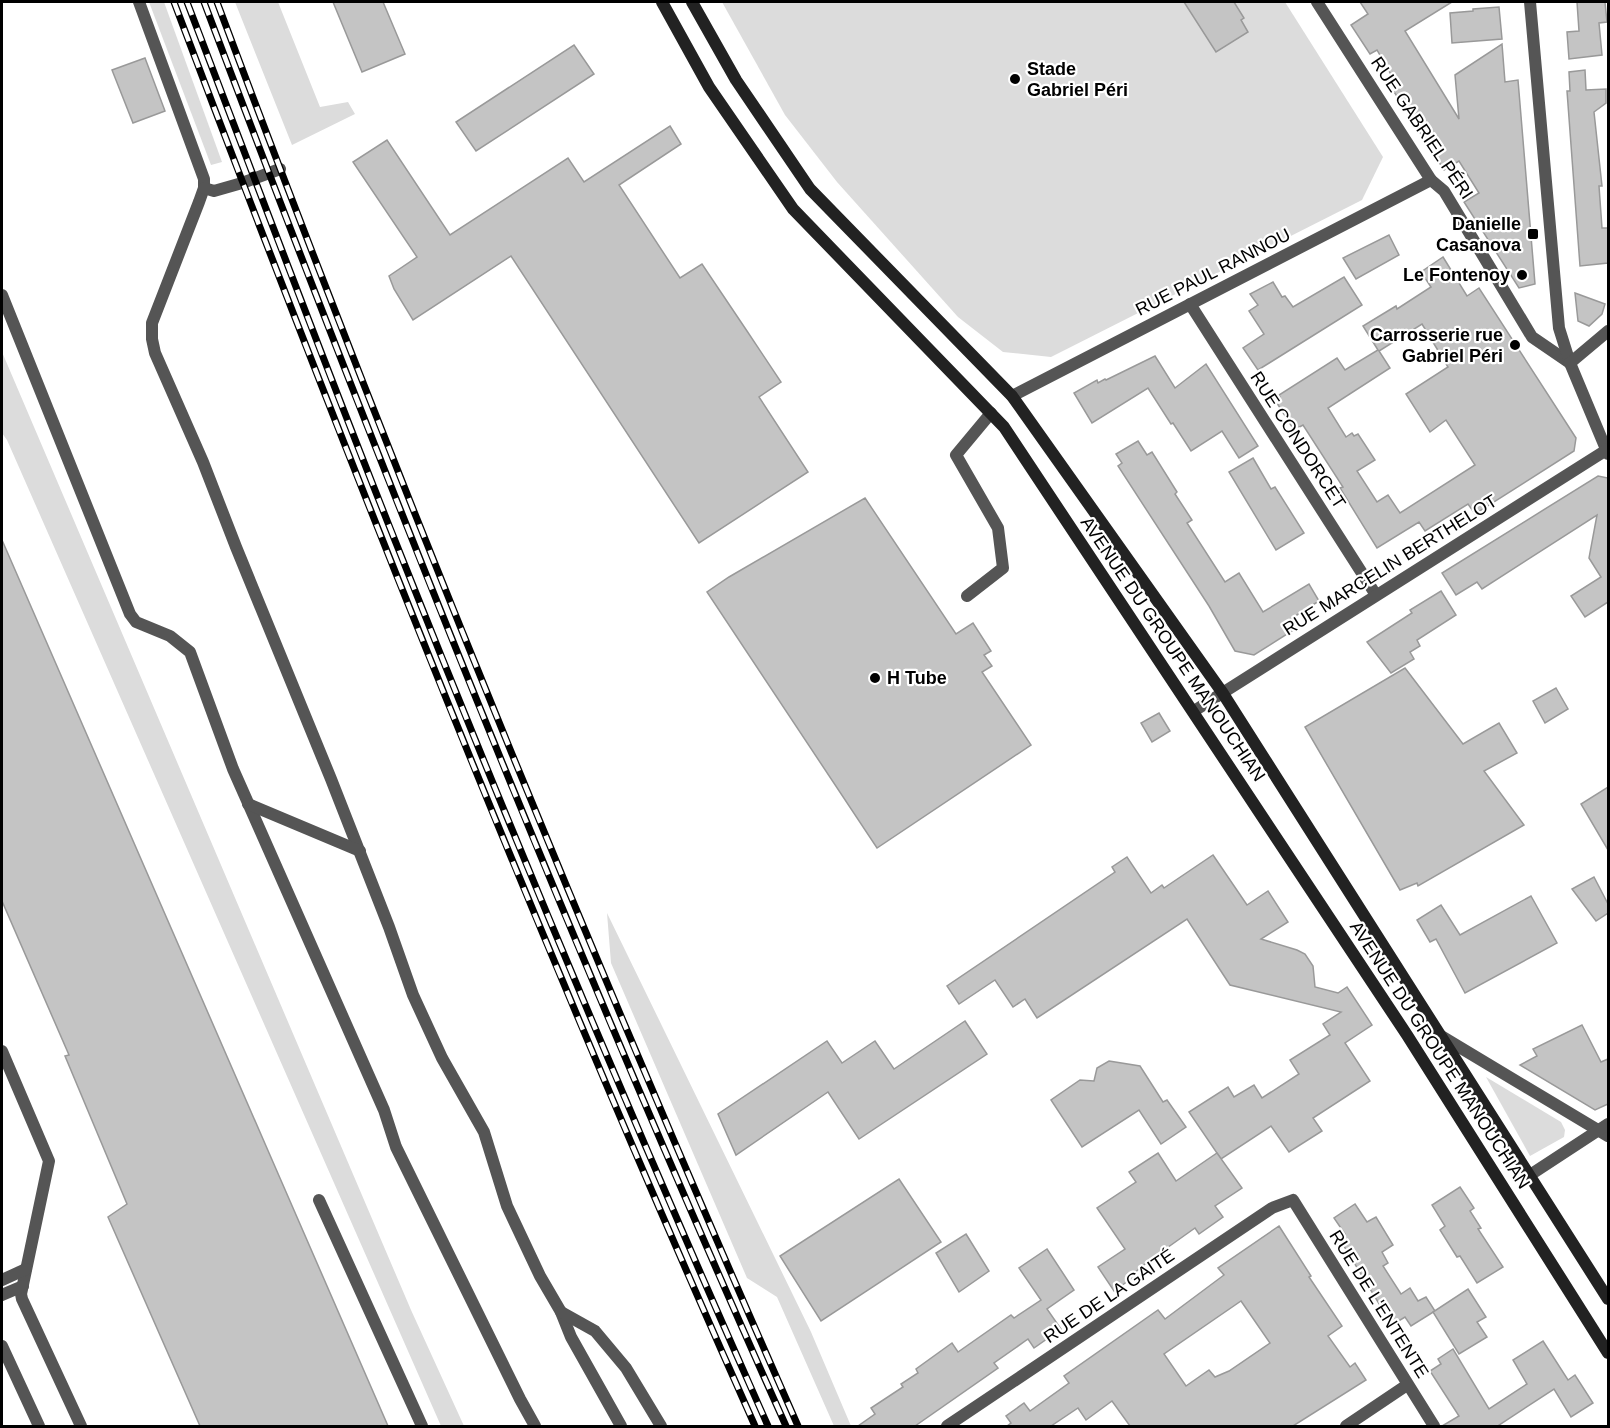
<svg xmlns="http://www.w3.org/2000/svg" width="1610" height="1428" font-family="Arial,sans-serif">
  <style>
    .green { fill: #dcdcdc }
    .building { fill: #c4c4c4; stroke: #999; stroke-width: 1.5; fill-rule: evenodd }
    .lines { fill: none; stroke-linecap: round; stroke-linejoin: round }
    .lane { stroke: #555; stroke-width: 12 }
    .street { stroke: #555; stroke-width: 12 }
    .secondary { stroke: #222; stroke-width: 12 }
    .rail-casing { stroke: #000; stroke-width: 7 }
    .rail { stroke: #fff; stroke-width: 4.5; stroke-dasharray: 14; stroke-linecap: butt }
    .poi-dot { fill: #000; stroke: #fff; stroke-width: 2 }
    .labels { text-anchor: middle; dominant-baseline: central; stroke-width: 4.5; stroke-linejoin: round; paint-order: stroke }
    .poi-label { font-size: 18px; font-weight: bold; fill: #000; stroke: #fff; text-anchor: end }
    .street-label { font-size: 18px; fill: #000; stroke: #fff }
  </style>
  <rect width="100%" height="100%" fill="#fff"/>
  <!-- green -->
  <g class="green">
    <polygon points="149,2 164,2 222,162 211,165"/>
    <polygon points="235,2 278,2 320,107 348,102 355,114 292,145"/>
    <polygon points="722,2 1285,2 1383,157 1362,200 1051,357 1003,352 958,317 837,182 785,115"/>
    <polygon points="2,352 411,1310 464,1426 441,1426 7,440 2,433"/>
    <polygon points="607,913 811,1332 851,1426 834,1426 777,1297 747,1278 611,963"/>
    <polygon points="1486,1077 1561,1122 1565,1130 1564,1137 1530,1156"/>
  </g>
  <!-- building -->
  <g class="building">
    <polygon points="333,2 383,2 405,54 362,72"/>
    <polygon points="1184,2 1234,2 1244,18 1241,20 1248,32 1216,52"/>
    <polygon points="1360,2 1452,2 1405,31 1459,119 1455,75 1502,44 1505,82 1518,80 1535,284 1519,288 1464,202 1479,193 1459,161 1444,170 1389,84 1394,80 1377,50 1370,54 1351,25 1368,14"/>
    <polygon points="1577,2 1605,2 1607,22 1599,23 1602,55 1569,59 1567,32 1579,31"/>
    <polygon points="1499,7 1502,39 1452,43 1450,13 1473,11 1473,9"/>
    <polygon points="574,45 594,74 476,151 456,122"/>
    <polygon points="145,58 165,111 133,123 112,70"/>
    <polygon points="1585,70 1586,90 1606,89 1606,103 1594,112 1602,186 1599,186 1602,228 1608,228 1608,263 1580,266 1567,91 1570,91 1569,72"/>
    <polygon points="670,126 681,144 619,185 680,278 702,264 747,331 781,382 759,397 808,472 699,543 511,256 413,320 394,289 389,276 417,257 353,162 387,140 450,235 568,158 584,182"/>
    <polygon points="1389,235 1399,255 1356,279 1343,258"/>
    <path d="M1443,257L1467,296L1479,288L1576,438L1574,451L1475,514L1468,504L1425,531L1419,522L1377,548L1340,488L1343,487L1303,425L1294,430L1275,400L1280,397L1279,395L1337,358L1345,370L1378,350L1363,326L1396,306L1397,309L1431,287L1421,272ZM1422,324L1448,367L1406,394L1430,432L1446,420L1475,465L1400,513L1388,495L1377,502L1357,471L1375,460L1358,434L1354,436L1352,433L1346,437L1328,408L1390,368L1379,351Z"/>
    <polygon points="1344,277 1362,305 1258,370 1243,348 1264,334 1249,311 1258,305 1250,294 1273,282 1282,297 1285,296 1293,307"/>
    <polygon points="1575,293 1605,304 1602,314 1589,326 1578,321"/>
    <polygon points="1155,356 1175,388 1206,364 1258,446 1239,458 1222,431 1191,451 1173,423 1171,424 1148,388 1092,423 1074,393 1097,380 1098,383 1105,379 1106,380"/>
    <polygon points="1138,441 1147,455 1152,452 1177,492 1175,494 1192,520 1187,523 1225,582 1239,573 1263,612 1309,584 1319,601 1289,620 1295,629 1254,655 1235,651 1209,606 1118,466 1122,463 1116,454"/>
    <polygon points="1253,458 1271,489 1275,487 1304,533 1276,550 1229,472"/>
    <polygon points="1598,476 1608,478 1608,602 1585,617 1571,596 1601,577 1589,558 1597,515 1482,589 1477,582 1456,595 1442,573"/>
    <polygon points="865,498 956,634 973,623 991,651 984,655 992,666 982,672 1031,745 877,848 707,592 729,577"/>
    <polygon points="2,540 266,1146 388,1426 200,1426 108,1217 127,1204 65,1056 69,1055 2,901"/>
    <polygon points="1441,591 1456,615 1417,640 1420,646 1410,652 1414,659 1391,673 1367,642 1412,613 1410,610"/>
    <polygon points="1405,668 1463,744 1499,723 1517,753 1484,771 1524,825 1418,886 1417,883 1400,890 1305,727"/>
    <polygon points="1556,688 1568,709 1545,723 1533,701"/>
    <polygon points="1159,713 1170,731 1152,742 1141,723"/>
    <polygon points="1608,787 1608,850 1581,804"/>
    <polygon points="1213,855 1247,905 1268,891 1288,922 1261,939 1297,950 1305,954 1313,966 1315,987 1338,993 1347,987 1372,1025 1345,1043 1370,1081 1313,1118 1322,1131 1289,1152 1271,1126 1221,1159 1189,1112 1228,1087 1234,1097 1254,1085 1262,1098 1299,1074 1290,1060 1330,1035 1323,1024 1341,1012 1230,985 1187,919 1037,1018 1025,999 1013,1007 995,980 959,1004 947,986 1115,872 1112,867 1127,857 1151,893 1162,885 1164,888"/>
    <polygon points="1594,877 1608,904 1608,913 1596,921 1572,889"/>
    <polygon points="1531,896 1557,943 1465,993 1436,939 1430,942 1417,920 1441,905 1460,935"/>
    <polygon points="965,1021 987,1054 859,1139 828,1092 736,1155 718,1114 827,1041 842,1063 875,1041 894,1069"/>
    <polygon points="1582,1025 1601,1062 1608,1059 1608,1104 1595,1110 1520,1065 1537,1056 1533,1049"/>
    <polygon points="1109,1061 1140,1066 1163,1102 1167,1100 1186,1127 1161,1144 1139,1110 1082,1147 1051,1100 1080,1080 1094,1081 1097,1068"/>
    <polygon points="1158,1153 1176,1181 1217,1153 1242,1188 1215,1206 1223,1217 1199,1234 1195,1228 1150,1260 1133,1274 1135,1276 1114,1291 1098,1267 1125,1249 1097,1208 1136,1182 1129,1172"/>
    <polygon points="899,1179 941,1242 821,1321 780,1256"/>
    <polygon points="1460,1187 1474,1208 1470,1211 1481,1228 1478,1229 1503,1267 1477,1283 1460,1256 1457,1257 1440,1230 1445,1226 1432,1205"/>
    <polygon points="1355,1204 1367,1222 1376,1217 1393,1245 1382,1252 1388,1263 1383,1266 1401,1294 1410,1288 1418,1301 1426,1297 1435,1311 1411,1326 1405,1317 1392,1325 1339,1238 1345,1234 1334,1218"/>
    <path d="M1279,1226L1311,1276L1309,1277L1342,1326L1328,1336L1350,1367L1355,1363L1366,1380L1293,1426H1130L1112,1401L1086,1420L1078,1408L1051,1426H1007L1011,1423L1006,1416L1024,1403L1030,1411L1069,1383L1064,1376L1158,1310L1165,1319L1224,1275L1218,1268ZM1241,1301L1270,1343L1229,1371L1215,1377L1209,1370L1186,1386L1164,1354Z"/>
    <polygon points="966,1234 989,1271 959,1292 936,1253"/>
    <polygon points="1047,1249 1074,1290 1047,1309 1061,1329 1034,1348 1028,1339 994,1363 998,1368 915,1426 858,1426 875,1414 871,1408 903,1387 901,1384 918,1373 916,1369 952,1343 958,1352 1011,1315 1014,1318 1041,1300 1019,1268"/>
    <polygon points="1468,1289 1486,1317 1477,1322 1487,1337 1459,1354 1433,1312"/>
    <polygon points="1543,1341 1568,1380 1575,1375 1593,1403 1571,1417 1554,1389 1499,1425 1500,1426 1442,1426 1459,1416 1430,1371 1441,1364 1438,1359 1453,1349 1489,1409 1527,1384 1513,1360"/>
  </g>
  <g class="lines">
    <!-- lane -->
    <g class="lane">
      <polyline points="139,2 204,179 204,188 199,202 152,323 152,339 155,353 203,462 236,547 331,779 389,927 413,995 442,1058 484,1132 507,1206 540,1276 561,1312 571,1337 621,1426"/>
      <polyline points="204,188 214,191 242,183 280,169"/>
      <polyline points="2,295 130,614 136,622 170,636 190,652 233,769 384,1110 396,1147 520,1399 535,1426"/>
      <polyline points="967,596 1003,568 998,528 956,455 991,413"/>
      <polyline points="248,804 360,851"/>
      <polyline points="2,1051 49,1161 21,1294 22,1299 81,1426"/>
      <polyline points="319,1200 422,1426"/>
      <polyline points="2,1280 26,1269"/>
      <polyline points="2,1295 23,1286"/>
      <polyline points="561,1312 595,1331 626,1368 661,1426"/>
      <polyline points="2,1346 39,1426"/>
    </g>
    <!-- street -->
    <g class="street">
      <polyline points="1317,2 1431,180 1444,191 1532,337 1570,363"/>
      <polyline points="1530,2 1559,328 1570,363 1608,454"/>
      <polyline points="1190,304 1376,595"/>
      <polyline points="1570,363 1608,331"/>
      <polyline points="1012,396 1431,180"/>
      <polyline points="1194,711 1608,449"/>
      <polyline points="1441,1036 1608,1136"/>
      <polyline points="1530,1175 1608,1124"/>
      <polyline points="947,1426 1272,1208 1293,1200 1434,1426"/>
      <polyline points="1346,1426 1407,1385"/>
    </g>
    <!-- secondary -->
    <g class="secondary">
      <polyline points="662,2 709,87 793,209 1004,427 1407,1035 1608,1353"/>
      <polyline points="692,2 736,80 810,189 1012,396 1222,692 1608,1299"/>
    </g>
    <!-- rail casing -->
    <g class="rail-casing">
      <g id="rail">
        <path d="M174,2C355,481 546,958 755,1426"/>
        <path d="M187,2C256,182 324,363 396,543C514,840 638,1134 768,1426"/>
        <path d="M204,2C385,482 576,958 786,1426"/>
        <path d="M217,2C397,482 591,957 798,1426"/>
      </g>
    </g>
    <!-- rail -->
    <use href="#rail" class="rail"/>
  </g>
  <!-- markers -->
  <g class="poi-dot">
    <circle cx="1015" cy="79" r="6"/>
    <rect x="1527" y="228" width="12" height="12" rx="3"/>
    <circle cx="1522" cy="275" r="6"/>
    <circle cx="1515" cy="345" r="6"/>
    <circle cx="875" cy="678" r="6"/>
  </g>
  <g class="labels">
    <!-- poi labels -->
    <g class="poi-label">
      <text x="1027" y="69" text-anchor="start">Stade<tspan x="1027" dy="21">Gabriel Péri</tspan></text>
      <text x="1521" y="224">Danielle<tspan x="1521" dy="21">Casanova</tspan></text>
      <text x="1510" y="275">Le Fontenoy</text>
      <text x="1503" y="335">Carrosserie rue<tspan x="1503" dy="21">Gabriel Péri</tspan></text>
      <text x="887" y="678" text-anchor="start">H Tube</text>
    </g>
    <!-- street labels -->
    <g class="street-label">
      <text transform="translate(1422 128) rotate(56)">RUE GABRIEL PÉRI</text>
      <text transform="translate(1213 272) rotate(-27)">RUE PAUL RANNOU</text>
      <text transform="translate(1298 440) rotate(57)">RUE CONDORCET</text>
      <text transform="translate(1390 565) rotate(-32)">RUE MARCELIN BERTHELOT</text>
      <text transform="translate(1173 649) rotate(56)">AVENUE DU GROUPE MANOUCHIAN</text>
      <text transform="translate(1440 1055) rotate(57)">AVENUE DU GROUPE MANOUCHIAN</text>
      <text transform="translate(1109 1296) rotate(-34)">RUE DE LA GAITÉ</text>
      <text transform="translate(1379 1304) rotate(58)">RUE DE L'ENTENTE</text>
    </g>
  </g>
  <!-- border -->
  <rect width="1610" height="1428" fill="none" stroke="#000000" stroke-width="6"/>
</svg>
